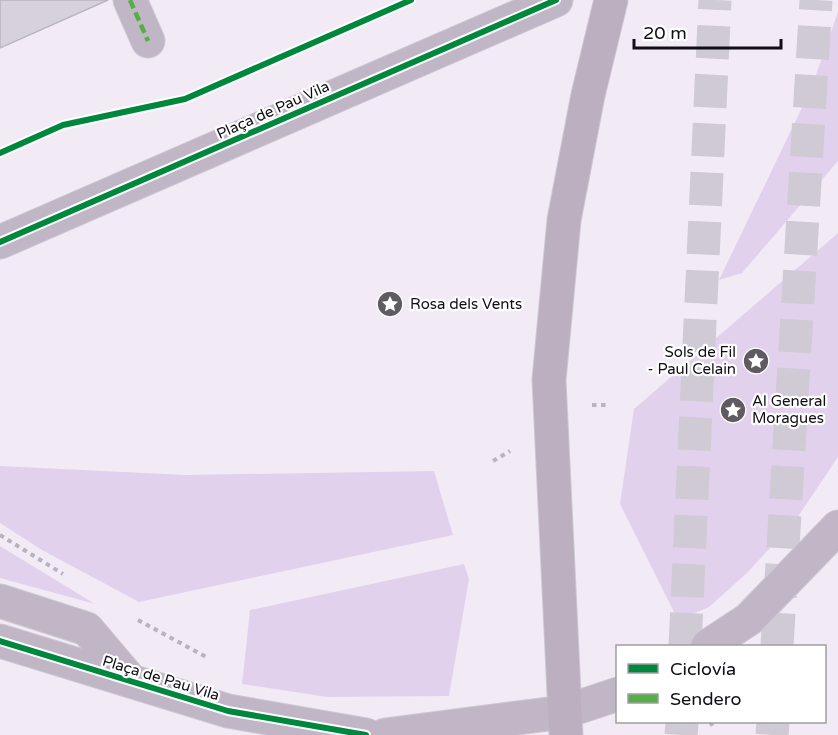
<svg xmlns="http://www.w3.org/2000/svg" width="838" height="735" font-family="'Varela Round',sans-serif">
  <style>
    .green { fill: #e2d1ed }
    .building { fill: #d6d1da; stroke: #bab5bd; stroke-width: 1.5 }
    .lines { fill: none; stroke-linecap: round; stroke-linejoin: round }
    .highway-tunnel { stroke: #d0cad4; stroke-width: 33; stroke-dasharray: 33 16; stroke-linecap: butt }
    .minor-casing { stroke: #cdc8d1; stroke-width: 35 }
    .major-casing { stroke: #cdc8d1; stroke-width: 35 }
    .path { stroke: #bab3be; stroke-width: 4; stroke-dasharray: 4.5 4.5; stroke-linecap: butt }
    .minor { stroke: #c0b6c6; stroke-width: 33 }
    .major { stroke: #bbafc0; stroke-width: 33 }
    .quiet { stroke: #54b044; stroke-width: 4.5; stroke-dasharray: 9 4.5; stroke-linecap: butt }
    .cycleway-casing { stroke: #fff; stroke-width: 10 }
    .cycleway { stroke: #00873e; stroke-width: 6 }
    .labels { text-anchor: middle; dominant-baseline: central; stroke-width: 4.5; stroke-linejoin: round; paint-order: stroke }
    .street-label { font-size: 15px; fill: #110d14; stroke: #fff }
    .poi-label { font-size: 15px; fill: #110d14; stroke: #fff; text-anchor: start }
  </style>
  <rect width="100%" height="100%" fill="#f2ebf6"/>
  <!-- green -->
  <g class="green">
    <polygon points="838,12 838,161 742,273 719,280 811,89"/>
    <polygon points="838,233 838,457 795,521 747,573 709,607 678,620 620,504 634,409"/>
    <polygon points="0,466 185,475 434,471 453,535 139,602 42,550 0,523"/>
    <polygon points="0,546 95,604 0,578"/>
    <polygon points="464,564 469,579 449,696 327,697 242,684 250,610"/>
  </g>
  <!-- building -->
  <polygon class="building" points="0,0 108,0 0,48"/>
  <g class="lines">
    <!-- highway-tunnel -->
    <g class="highway-tunnel">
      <polyline points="685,646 715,0"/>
      <polyline points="777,646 816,0"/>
      <polyline points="681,735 682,722"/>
      <polyline points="772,735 773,722"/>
    </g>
    <!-- minor casing -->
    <g class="minor-casing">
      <g id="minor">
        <polyline points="130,0 148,41"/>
        <polyline points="0,242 556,0"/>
        <polyline points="0,601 87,629 131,681"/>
        <polyline points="0,641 228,711 366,735"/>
        <polyline points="708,646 749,619 838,527"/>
        <polyline points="385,735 564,712 618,694"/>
      </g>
    </g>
    <!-- major casing -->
    <g class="major-casing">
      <polyline id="major" points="566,735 549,380 564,220 588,95 611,0"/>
    </g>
    <!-- path -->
    <g class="path">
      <polyline points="592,405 609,405"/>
      <polyline points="493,461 510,451"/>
      <polyline points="0,535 63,574"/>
      <polyline points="138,620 208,658"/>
      <polyline points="710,722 714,728"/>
    </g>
    <!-- minor -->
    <use href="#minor" class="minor"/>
    <!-- major -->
    <use href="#major" class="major"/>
    <!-- quiet -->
    <polyline class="quiet" points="130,0 148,41"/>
    <!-- cycleway casing -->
    <g class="cycleway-casing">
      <g id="cycleway">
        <polyline points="0,153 63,125 185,99 411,0"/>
        <polyline points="0,242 556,0"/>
        <polyline points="0,641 228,711 366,735"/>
      </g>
    </g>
    <!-- cycleway -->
    <use href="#cycleway" class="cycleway"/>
  </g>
  <!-- icons -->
  <defs>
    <g id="sight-disc" transform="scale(1.35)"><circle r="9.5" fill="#605b63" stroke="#fff"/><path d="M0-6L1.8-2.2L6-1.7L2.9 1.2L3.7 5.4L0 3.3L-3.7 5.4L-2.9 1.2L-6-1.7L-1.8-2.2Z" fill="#fff"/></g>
  </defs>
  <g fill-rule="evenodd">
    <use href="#sight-disc" x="390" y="304"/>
    <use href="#sight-disc" x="756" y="361"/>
    <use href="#sight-disc" x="733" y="410"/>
  </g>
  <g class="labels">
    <!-- street labels -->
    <g class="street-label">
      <text transform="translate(273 110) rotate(-24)">Plaça de Pau Vila</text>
      <text transform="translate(161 678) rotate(17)">Plaça de Pau Vila</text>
    </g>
    <!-- poi labels -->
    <g class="poi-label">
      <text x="410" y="304">Rosa dels Vents</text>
      <text x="736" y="352" text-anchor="end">Sols de Fil<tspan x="736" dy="17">- Paul Celain</tspan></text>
      <text x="752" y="401">Al General<tspan x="752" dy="17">Moragues</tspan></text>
    </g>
  </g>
  <!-- legend -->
  <rect x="616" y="645" width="210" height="78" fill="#ffffff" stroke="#a09ea1" stroke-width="1.5"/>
  <rect x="628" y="664" width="30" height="9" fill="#00873e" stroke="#a09ea1" stroke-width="1.5"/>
  <text x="670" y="675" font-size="18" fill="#110d14">Ciclovía</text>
  <rect x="628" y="694" width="30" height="9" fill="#54b044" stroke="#a09ea1" stroke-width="1.5"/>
  <text x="670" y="705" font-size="18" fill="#110d14">Sendero</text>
  <!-- scale -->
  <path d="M634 39v9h147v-9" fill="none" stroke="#110d14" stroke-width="3"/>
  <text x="643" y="39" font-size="18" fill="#110d14" stroke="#ffffff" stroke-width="4.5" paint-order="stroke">20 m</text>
</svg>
